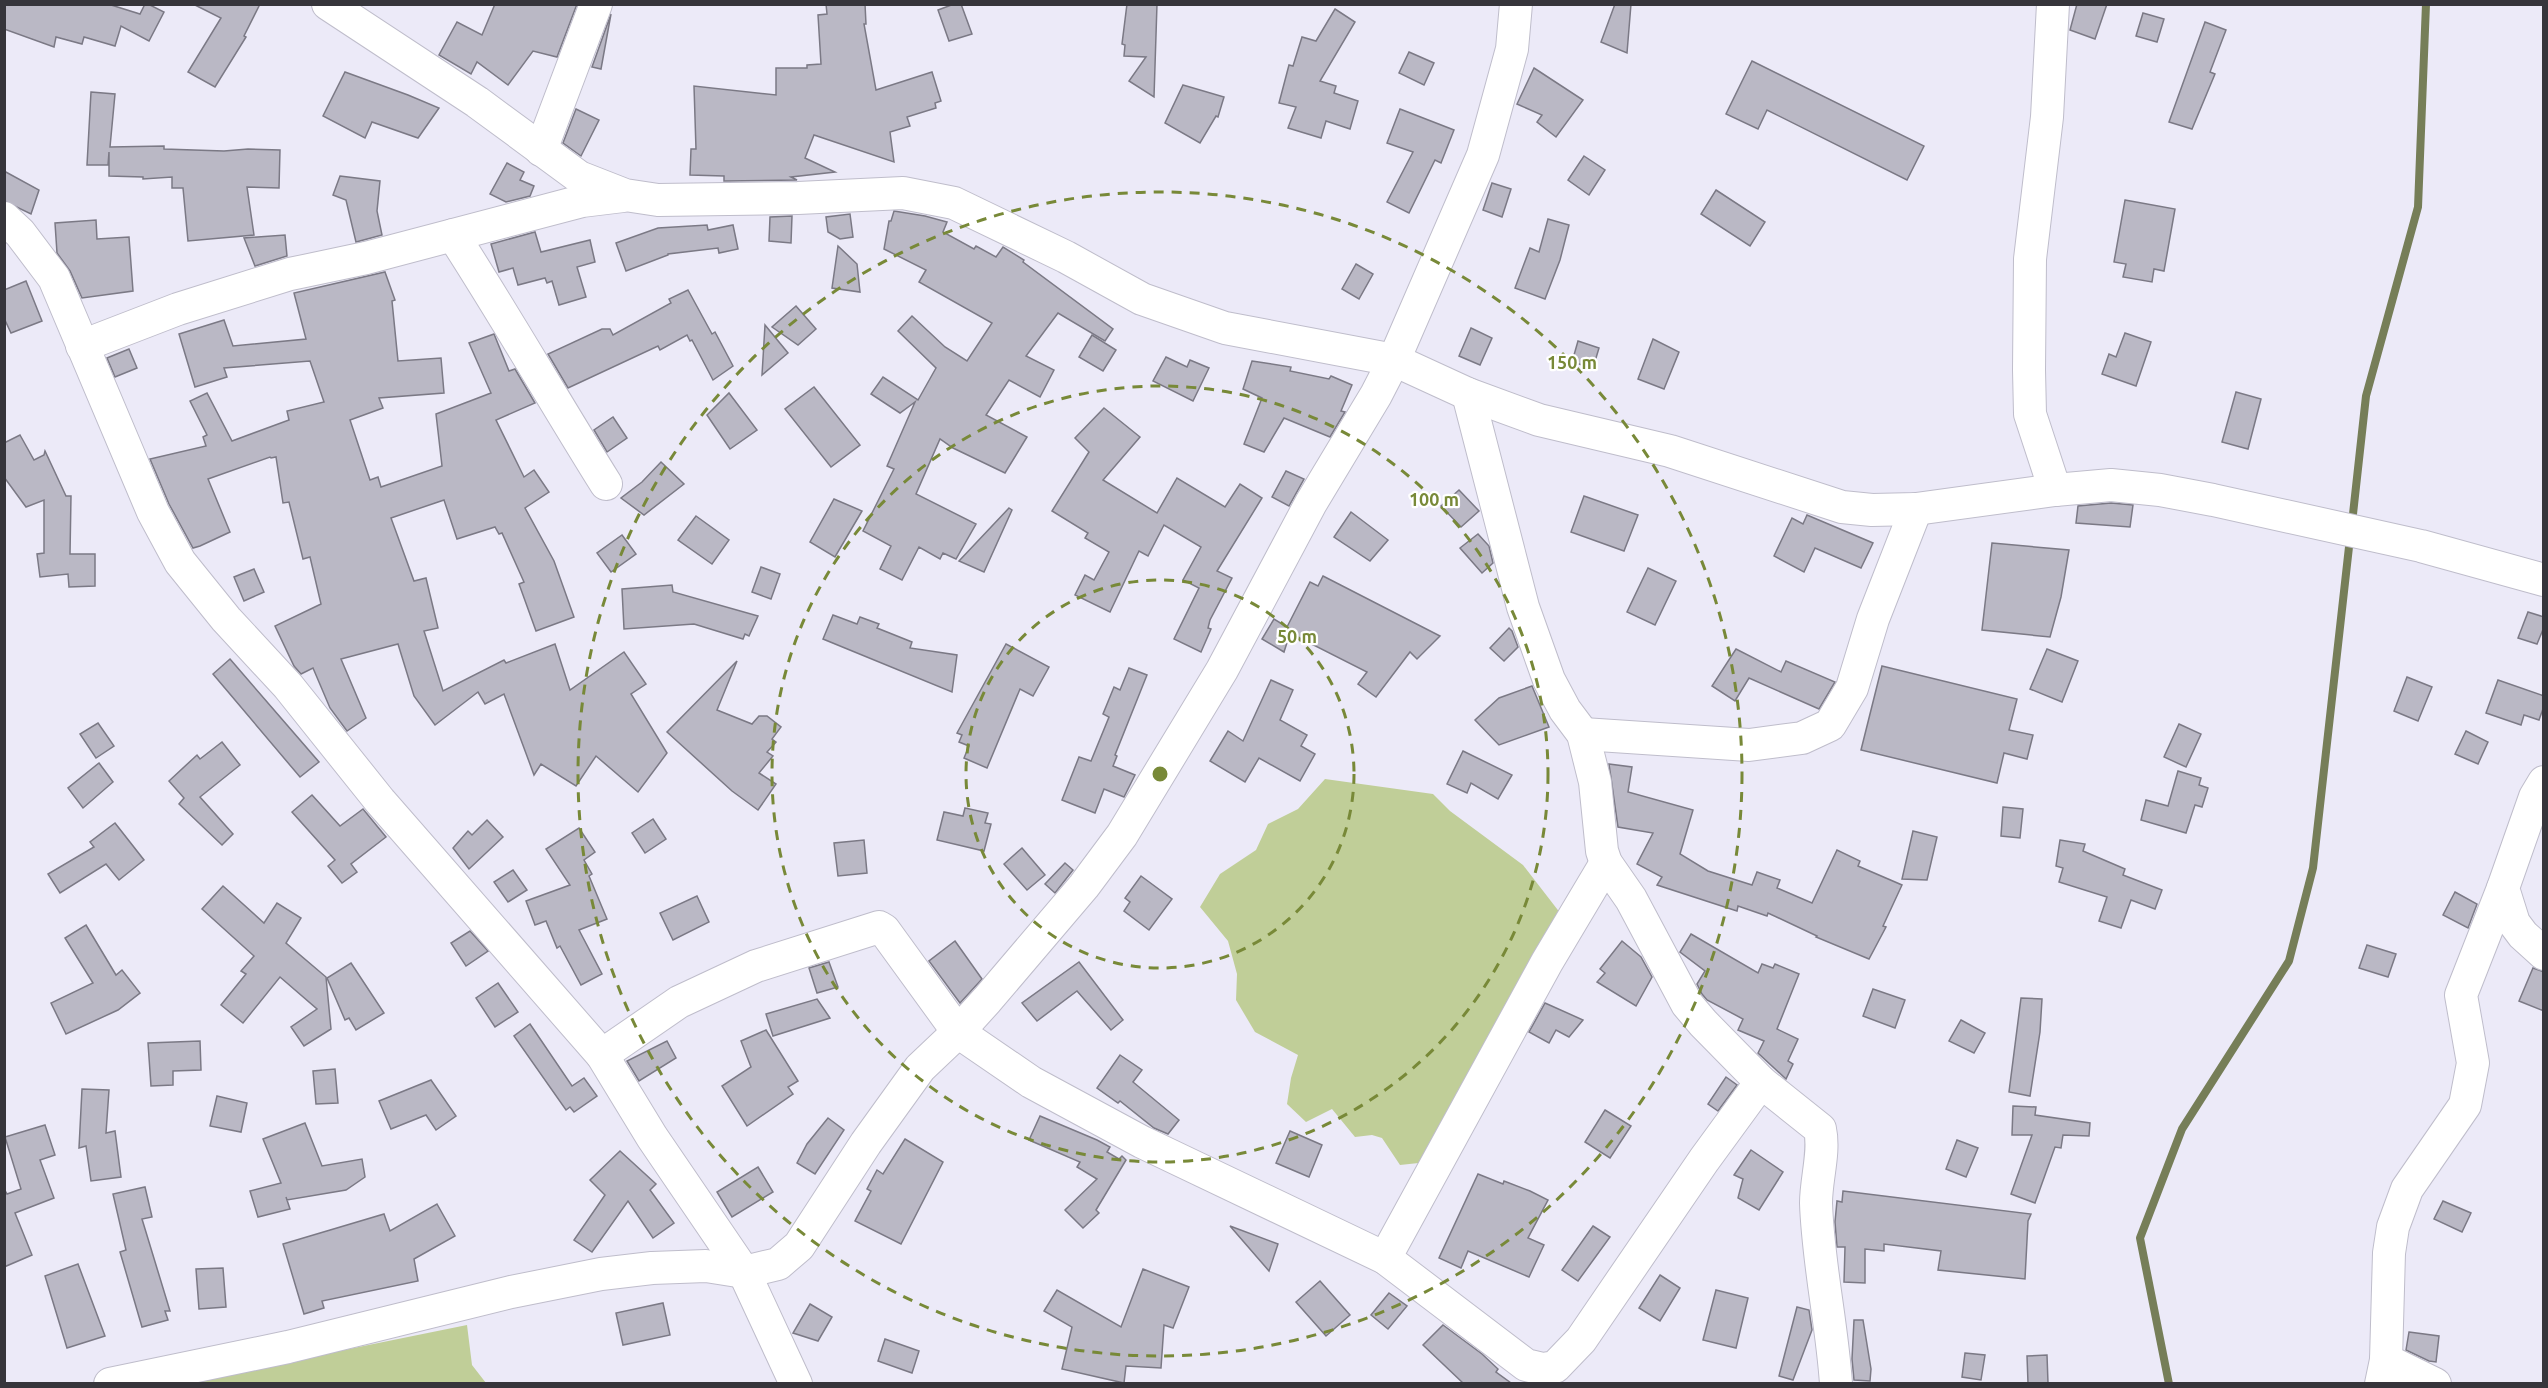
<svg xmlns="http://www.w3.org/2000/svg" width="2548" height="1388" font-family="Ubuntu,sans-serif">
  <style>
    .green { fill: #c0ce98 }
    .lines { fill: none; stroke-linecap: round; stroke-linejoin: round }
    .stream { stroke: #767e58; stroke-width: 8 }
    .building { fill: #bab8c5; stroke: #7b7985; stroke-width: 1.5 }
    .minor-casing { stroke: #bfbdcb; stroke-width: 34 }
    .minor { stroke: #fff; stroke-width: 32 }
    .ring { fill: none; stroke: #788938; stroke-width: 3; stroke-dasharray: 10 8 }
    .centre { fill: #788938; stroke: #fff; stroke-width: 3 }
    .ring-label { font-size: 18px; text-anchor: middle; font-weight: bold; fill: #788938; stroke: #fff; stroke-width: 4.5; stroke-linejoin: round; paint-order: stroke }
  </style>
  <rect width="100%" height="100%" fill="#eceaf8"/>
  <!-- green -->
  <g class="green">
    <polygon points="1325,779 1433,794 1450,811 1523,865 1564,918 1428,1162 1400,1165 1382,1138 1372,1135 1355,1137 1332,1109 1306,1122 1287,1104 1291,1078 1298,1055 1255,1032 1236,1000 1237,974 1228,941 1200,907 1220,874 1256,850 1268,824 1298,809"/>
    <polygon points="467,1325 472,1365 486,1383 176,1384"/>
  </g>
  <g class="lines">
    <!-- stream -->
    <g class="stream">
      <polyline points="2352,523 2366,396 2418,207 2426,4"/>
      <polyline points="2169,1384 2140,1238 2182,1129 2289,961 2313,868 2350,538"/>
    </g>
  </g>
  <!-- building -->
  <g class="building">
    <polygon points="4,4 108,4 140,14 145,4 148,4 164,12 149,41 121,26 115,46 84,37 82,44 56,37 54,47 4,29"/>
    <polygon points="193,4 260,4 244,36 246,37 215,87 188,72 221,18"/>
    <polygon points="495,4 577,4 557,57 533,51 508,85 477,62 471,74 439,55 457,22 482,35"/>
    <polygon points="826,4 865,4 866,24 864,24 876,90 932,72 941,101 935,103 936,108 907,117 910,126 890,132 894,162 814,135 805,158 835,172 791,177 797,180 724,181 724,176 690,175 691,149 696,149 694,86 776,95 776,68 807,68 807,65 821,64 818,15 827,14"/>
    <polygon points="954,4 961,4 972,34 949,41 938,10"/>
    <polygon points="1127,4 1157,4 1154,97 1129,81 1146,57 1124,56 1125,45 1122,44"/>
    <polygon points="1615,4 1631,4 1627,53 1601,42"/>
    <polygon points="2077,4 2107,4 2095,39 2070,30"/>
    <polygon points="1335,9 1355,22 1320,81 1336,86 1334,93 1358,101 1350,129 1326,121 1321,138 1288,128 1296,107 1279,103 1289,65 1293,66 1302,37 1316,41"/>
    <polygon points="2143,13 2164,19 2157,42 2136,36"/>
    <polygon points="611,14 601,69 592,67"/>
    <polygon points="2205,22 2226,30 2210,72 2215,74 2192,129 2169,122"/>
    <polygon points="1409,52 1434,63 1424,85 1399,73"/>
    <polygon points="1752,61 1924,146 1907,180 1767,110 1758,129 1726,114"/>
    <polygon points="1534,68 1583,100 1556,137 1537,122 1542,115 1517,104"/>
    <polygon points="345,72 408,95 439,108 418,138 372,122 365,138 323,116"/>
    <polygon points="1183,85 1224,97 1218,117 1216,116 1200,143 1165,123"/>
    <polygon points="91,92 115,94 110,147 164,146 164,149 224,151 248,149 280,150 279,188 247,187 254,235 188,241 183,188 172,188 172,177 143,179 143,177 109,176 109,152 108,165 87,165"/>
    <polygon points="576,109 599,120 581,156 563,143"/>
    <polygon points="1400,109 1454,130 1441,163 1435,160 1409,213 1387,202 1413,152 1387,143"/>
    <polygon points="1584,156 1605,170 1589,195 1568,180"/>
    <polygon points="507,163 524,172 520,180 534,186 530,196 506,202 490,194"/>
    <polygon points="4,171 39,190 31,214 4,201"/>
    <polygon points="340,176 380,181 377,211 382,235 356,242 346,200 333,195"/>
    <polygon points="1492,183 1511,189 1502,217 1483,210"/>
    <polygon points="1716,190 1765,222 1750,246 1701,214"/>
    <polygon points="2125,200 2175,209 2164,271 2154,269 2152,282 2123,277 2126,264 2114,262"/>
    <polygon points="894,211 925,216 947,222 943,232 974,249 976,246 996,257 1003,247 1024,260 1023,262 1113,329 1105,341 1058,313 1026,356 1054,370 1040,397 1009,380 986,415 1027,437 1005,473 953,448 940,439 916,494 976,524 956,559 943,553 940,559 919,547 902,580 880,569 891,546 863,531 894,469 887,466 915,402 900,413 871,394 883,377 918,400 936,368 898,331 912,316 945,347 967,361 992,323 919,282 926,270 884,249 889,221 891,221"/>
    <polygon points="850,214 853,237 840,239 828,232 826,217"/>
    <polygon points="792,216 791,243 769,241 770,217"/>
    <polygon points="1548,219 1569,225 1560,260 1545,299 1515,288 1530,248 1539,252"/>
    <polygon points="96,220 97,239 129,237 133,291 82,298 70,271 57,253 55,223"/>
    <polygon points="707,225 708,230 733,225 738,249 719,253 718,248 668,254 668,255 626,271 616,243 658,228"/>
    <polygon points="535,232 541,252 590,240 595,262 577,267 586,297 559,305 552,281 547,283 545,278 518,285 513,268 499,272 491,244"/>
    <polygon points="285,235 287,256 255,266 244,238"/>
    <polygon points="838,246 857,264 860,292 832,288"/>
    <polygon points="1356,264 1373,274 1359,299 1342,289"/>
    <polygon points="385,272 395,300 392,301 398,361 441,358 444,393 379,398 383,408 350,420 370,480 378,477 381,487 442,466 436,414 491,393 469,343 494,334 509,371 515,369 535,403 496,420 524,477 534,470 549,492 525,508 554,561 574,617 536,631 519,584 524,582 502,533 499,534 495,527 457,539 444,500 391,518 414,581 426,578 438,628 424,631 443,691 504,660 506,663 555,644 570,690 624,652 646,684 631,694 667,753 638,792 596,756 576,786 541,764 534,775 504,694 485,704 478,692 435,725 414,696 398,644 341,659 366,718 347,731 330,708 313,668 301,674 294,666 275,626 321,604 310,557 303,559 289,502 283,503 276,457 271,458 270,457 208,479 230,532 200,546 193,548 169,504 150,459 206,446 203,437 207,435 190,401 207,393 232,441 289,420 287,411 324,402 310,361 224,368 227,377 195,387 179,334 224,320 233,346 306,339 294,293"/>
    <polygon points="26,281 42,321 11,333 4,318 4,290"/>
    <polygon points="688,290 712,334 715,332 733,366 713,380 692,340 690,341 687,335 660,350 658,346 568,388 548,354 602,329 610,329 613,335 671,303 669,299"/>
    <polygon points="796,306 816,329 798,345 772,327"/>
    <polygon points="765,325 788,353 762,375"/>
    <polygon points="1471,328 1492,338 1480,365 1459,356"/>
    <polygon points="2125,333 2151,342 2136,386 2102,374 2109,354 2116,357"/>
    <polygon points="1092,335 1116,350 1103,371 1079,357"/>
    <polygon points="1653,339 1679,352 1664,389 1638,379"/>
    <polygon points="1578,341 1599,348 1593,368 1572,362"/>
    <polygon points="129,349 137,368 115,377 107,358"/>
    <polygon points="1166,357 1187,367 1190,360 1209,368 1193,401 1153,381"/>
    <polygon points="1252,361 1291,367 1290,371 1329,379 1331,376 1352,385 1341,411 1345,412 1330,437 1284,418 1264,452 1244,444 1262,398 1243,389"/>
    <polygon points="814,387 860,445 831,467 785,409"/>
    <polygon points="2236,392 2261,399 2248,449 2222,442"/>
    <polygon points="729,393 757,430 730,449 707,415"/>
    <polygon points="1104,408 1140,437 1103,480 1157,513 1177,478 1225,507 1240,484 1262,498 1217,571 1232,578 1210,620 1208,628 1211,629 1201,652 1174,639 1199,588 1183,580 1201,547 1164,525 1148,556 1139,551 1110,612 1075,595 1085,575 1094,580 1109,552 1085,538 1088,533 1052,511 1089,452 1075,438"/>
    <polygon points="613,417 627,438 607,452 594,430"/>
    <polygon points="20,435 34,460 44,455 45,451 66,496 71,496 70,554 95,554 95,586 69,587 68,574 40,577 37,554 44,553 44,500 26,507 4,477 4,443"/>
    <polygon points="661,462 684,484 644,515 621,498 642,482"/>
    <polygon points="1286,471 1304,479 1289,506 1272,497"/>
    <polygon points="1459,490 1479,511 1461,527 1441,506"/>
    <polygon points="1584,496 1638,515 1624,551 1571,532"/>
    <polygon points="834,499 862,511 835,557 810,542"/>
    <polygon points="2111,503 2133,505 2130,527 2076,523 2078,506"/>
    <polygon points="1009,508 1012,510 984,572 959,561"/>
    <polygon points="1351,512 1388,540 1370,561 1334,537"/>
    <polygon points="1807,515 1873,543 1861,568 1815,548 1804,572 1774,556 1792,518 1803,524"/>
    <polygon points="696,516 729,540 712,564 678,540"/>
    <polygon points="1478,534 1489,546 1493,563 1482,573 1460,548"/>
    <polygon points="622,535 636,554 611,572 597,553"/>
    <polygon points="1992,543 2069,550 2061,597 2050,637 1982,630"/>
    <polygon points="761,567 780,574 771,599 752,592"/>
    <polygon points="1648,568 1676,581 1655,625 1627,612"/>
    <polygon points="254,569 264,592 244,601 234,577"/>
    <polygon points="1323,576 1440,636 1417,659 1410,652 1376,697 1358,684 1367,672 1290,633 1284,652 1262,639 1274,619 1287,627 1310,582 1318,586"/>
    <polygon points="672,585 673,592 758,616 749,636 745,634 743,639 694,624 624,629 622,589"/>
    <polygon points="2528,612 2544,617 2544,627 2537,644 2518,638"/>
    <polygon points="833,615 857,624 860,617 879,624 877,628 912,642 910,648 957,655 952,692 823,639"/>
    <polygon points="1509,628 1512,631 1518,647 1504,661 1490,648"/>
    <polygon points="1006,644 1049,667 1033,696 1020,689 987,768 964,758 969,746 959,742 962,735 957,733"/>
    <polygon points="1736,649 1781,672 1786,661 1835,682 1819,709 1749,678 1735,701 1712,686"/>
    <polygon points="2047,649 2078,661 2062,702 2030,689"/>
    <polygon points="230,659 319,762 300,777 213,674"/>
    <polygon points="737,661 717,710 752,724 759,716 767,716 781,727 772,739 776,742 767,752 773,756 759,773 776,784 758,810 732,791 667,732"/>
    <polygon points="1882,666 2017,699 2009,730 2033,735 2027,759 2004,753 1997,783 1861,750"/>
    <polygon points="1129,668 1147,675 1115,755 1117,756 1113,766 1135,775 1124,797 1104,789 1095,813 1062,800 1079,757 1091,761 1109,717 1103,714 1114,687 1120,690"/>
    <polygon points="2407,677 2432,687 2418,721 2394,711"/>
    <polygon points="1271,680 1293,690 1280,720 1307,735 1301,746 1315,754 1300,781 1259,758 1245,782 1210,761 1228,731 1243,741"/>
    <polygon points="2498,680 2544,696 2544,706 2539,720 2524,715 2521,725 2486,713"/>
    <polygon points="1532,686 1549,727 1499,745 1475,720 1499,698"/>
    <polygon points="98,723 114,746 96,758 80,734"/>
    <polygon points="2179,724 2201,734 2186,767 2164,757"/>
    <polygon points="2466,731 2488,742 2478,764 2455,754"/>
    <polygon points="222,742 240,765 200,797 233,834 222,845 179,804 184,798 169,781 197,755 200,759"/>
    <polygon points="1463,751 1512,775 1498,799 1471,783 1467,793 1447,784"/>
    <polygon points="99,763 113,782 83,808 68,788"/>
    <polygon points="1609,764 1632,767 1628,792 1693,810 1680,854 1708,871 1752,885 1757,872 1780,880 1777,888 1812,903 1837,850 1860,861 1858,866 1902,885 1883,926 1886,927 1869,959 1816,937 1817,936 1768,913 1767,916 1738,906 1737,911 1657,885 1662,877 1637,864 1653,833 1618,827"/>
    <polygon points="2178,771 2201,778 2199,785 2208,788 2202,807 2195,805 2186,833 2141,820 2146,800 2168,806"/>
    <polygon points="312,795 340,826 363,809 386,837 351,864 357,872 342,883 328,866 335,860 292,812"/>
    <polygon points="2003,807 2023,809 2020,838 2001,836"/>
    <polygon points="965,808 988,813 985,823 991,824 984,851 937,840 944,812 963,816"/>
    <polygon points="653,819 666,839 645,853 632,833"/>
    <polygon points="487,820 503,837 469,869 453,848 468,831 472,835"/>
    <polygon points="115,823 144,860 119,880 106,864 60,893 48,874 94,847 90,842"/>
    <polygon points="579,828 595,852 584,860 592,874 589,876 607,919 579,930 602,974 581,985 560,946 557,948 546,921 535,925 526,901 570,885 546,849"/>
    <polygon points="1913,831 1937,837 1927,880 1902,879"/>
    <polygon points="864,840 867,873 838,876 834,843"/>
    <polygon points="2060,840 2085,844 2083,851 2125,869 2123,875 2162,890 2155,909 2131,900 2121,928 2099,921 2107,897 2059,882 2063,868 2056,866"/>
    <polygon points="1022,848 1045,875 1027,890 1004,864"/>
    <polygon points="1065,863 1073,870 1055,893 1045,884"/>
    <polygon points="513,870 527,890 508,902 494,882"/>
    <polygon points="1141,876 1172,899 1149,930 1124,911 1130,902 1125,898"/>
    <polygon points="223,886 264,923 277,903 301,918 286,943 326,977 331,1029 304,1046 291,1027 317,1009 280,977 243,1023 221,1005 246,974 241,971 254,956 202,909"/>
    <polygon points="2455,892 2477,904 2468,928 2443,915"/>
    <polygon points="697,896 709,922 673,940 660,913"/>
    <polygon points="86,925 116,975 122,970 140,993 118,1010 66,1034 51,1003 93,983 65,938"/>
    <polygon points="470,931 488,951 466,966 451,943"/>
    <polygon points="1691,934 1758,973 1762,964 1773,968 1775,964 1799,974 1777,1029 1798,1039 1788,1061 1793,1064 1786,1079 1758,1053 1764,1041 1738,1030 1743,1019 1707,1000 1702,994 1697,984 1705,971 1680,952"/>
    <polygon points="955,941 982,979 960,1003 929,961"/>
    <polygon points="1622,941 1641,957 1652,977 1636,1006 1597,982 1605,973 1600,969"/>
    <polygon points="2367,945 2396,954 2388,977 2359,968"/>
    <polygon points="829,962 838,987 817,993 809,968"/>
    <polygon points="1079,962 1123,1020 1111,1030 1077,991 1037,1021 1022,1003"/>
    <polygon points="351,963 384,1013 356,1030 349,1018 345,1020 327,978"/>
    <polygon points="2533,968 2544,972 2544,1011 2519,1001"/>
    <polygon points="498,983 518,1012 495,1027 476,998"/>
    <polygon points="1873,989 1905,1000 1895,1028 1863,1016"/>
    <polygon points="2021,998 2042,999 2040,1032 2030,1096 2009,1092"/>
    <polygon points="817,999 830,1018 773,1036 766,1014"/>
    <polygon points="1545,1003 1583,1020 1569,1037 1556,1030 1549,1043 1529,1032"/>
    <polygon points="1961,1020 1985,1033 1974,1053 1949,1041"/>
    <polygon points="530,1024 572,1086 584,1078 597,1096 574,1112 570,1107 566,1110 514,1036"/>
    <polygon points="766,1030 798,1081 788,1087 793,1094 747,1126 722,1086 751,1067 741,1041"/>
    <polygon points="200,1041 201,1070 173,1071 173,1085 151,1086 148,1043"/>
    <polygon points="667,1041 676,1058 639,1081 627,1061"/>
    <polygon points="1120,1055 1142,1070 1133,1082 1179,1120 1168,1134 1154,1128 1120,1101 1118,1103 1097,1088"/>
    <polygon points="335,1069 338,1103 316,1104 313,1071"/>
    <polygon points="1726,1077 1737,1085 1718,1111 1708,1104"/>
    <polygon points="431,1080 456,1116 436,1130 426,1115 391,1129 379,1101"/>
    <polygon points="82,1089 109,1090 106,1133 115,1131 121,1177 91,1181 86,1146 79,1148"/>
    <polygon points="217,1096 247,1103 241,1132 210,1126"/>
    <polygon points="2013,1106 2036,1107 2035,1115 2090,1123 2089,1136 2063,1135 2061,1148 2055,1147 2035,1203 2011,1194 2032,1135 2012,1135"/>
    <polygon points="1605,1110 1631,1126 1610,1158 1585,1142"/>
    <polygon points="1040,1116 1097,1140 1110,1147 1107,1152 1119,1159 1122,1156 1126,1160 1096,1210 1099,1213 1083,1228 1065,1210 1097,1179 1077,1167 1080,1162 1029,1140"/>
    <polygon points="828,1118 844,1130 815,1174 797,1163 807,1144"/>
    <polygon points="305,1123 322,1166 362,1159 365,1177 346,1190 287,1200 286,1197 290,1209 258,1217 250,1191 281,1183 263,1139"/>
    <polygon points="45,1125 55,1155 40,1160 54,1198 15,1213 32,1255 4,1267 4,1189 7,1194 21,1189 5,1137"/>
    <polygon points="1290,1131 1322,1145 1309,1177 1276,1163"/>
    <polygon points="905,1139 943,1162 901,1244 855,1221 871,1191 867,1189 877,1170 883,1174"/>
    <polygon points="1957,1140 1978,1148 1966,1177 1946,1169"/>
    <polygon points="1751,1150 1783,1172 1759,1210 1738,1198 1743,1179 1734,1175"/>
    <polygon points="620,1151 656,1184 650,1190 674,1223 653,1238 628,1201 592,1252 574,1240 605,1195 590,1180"/>
    <polygon points="758,1167 773,1192 732,1217 717,1192"/>
    <polygon points="1478,1174 1503,1184 1504,1181 1530,1191 1548,1200 1528,1238 1544,1245 1529,1277 1468,1251 1461,1268 1439,1258"/>
    <polygon points="145,1187 152,1217 142,1219 170,1311 165,1311 168,1320 142,1327 120,1252 126,1250 113,1194"/>
    <polygon points="1843,1191 2031,1214 2028,1221 2025,1279 1938,1270 1941,1251 1884,1244 1884,1251 1865,1249 1865,1283 1844,1282 1845,1247 1837,1247 1835,1222 1837,1201 1842,1202"/>
    <polygon points="2443,1201 2471,1213 2462,1232 2434,1219"/>
    <polygon points="437,1204 455,1236 414,1259 418,1281 322,1301 324,1308 304,1314 283,1244 384,1214 390,1231"/>
    <polygon points="1230,1226 1278,1244 1269,1271"/>
    <polygon points="1593,1226 1610,1237 1578,1281 1562,1270"/>
    <polygon points="78,1264 105,1336 67,1348 45,1276"/>
    <polygon points="223,1268 226,1307 199,1309 196,1269"/>
    <polygon points="1143,1269 1189,1287 1173,1328 1164,1325 1161,1368 1126,1366 1124,1383 1062,1369 1072,1327 1044,1311 1057,1290 1121,1327"/>
    <polygon points="1660,1275 1680,1288 1660,1321 1639,1308"/>
    <polygon points="1320,1281 1350,1315 1326,1336 1296,1302"/>
    <polygon points="1716,1290 1748,1298 1736,1348 1703,1340"/>
    <polygon points="1389,1293 1407,1306 1388,1329 1371,1315"/>
    <polygon points="663,1303 670,1335 623,1345 616,1313"/>
    <polygon points="810,1304 832,1317 818,1341 793,1333"/>
    <polygon points="1797,1307 1809,1310 1812,1330 1793,1380 1779,1376"/>
    <polygon points="1854,1320 1863,1320 1871,1369 1870,1381 1854,1380 1852,1359"/>
    <polygon points="1443,1325 1482,1354 1498,1369 1496,1372 1511,1383 1463,1383 1423,1345"/>
    <polygon points="2409,1332 2439,1336 2436,1362 2429,1361 2406,1350"/>
    <polygon points="885,1339 919,1351 912,1373 878,1361"/>
    <polygon points="1965,1353 1985,1355 1981,1380 1962,1377"/>
    <polygon points="2047,1355 2048,1383 2028,1383 2027,1356"/>
  </g>
  <g class="lines">
    <!-- minor casing -->
    <g class="minor-casing">
      <g id="minor">
        <polyline points="328,4 477,102 579,177 625,195 658,200 798,198 903,193 954,203 1066,257 1142,299 1225,328 1394,360 1468,394 1539,420 1670,451 1842,507 1872,510 1916,509 2055,490 2111,485 2160,490 2213,500 2421,546 2544,580"/>
        <polyline points="2053,4 2047,117 2030,259 2029,370 2030,414 2055,490"/>
        <polyline points="541,150 596,4"/>
        <polyline points="4,218 20,233 54,278 153,512 180,562 226,619 288,686 380,801 602,1055 652,1137 744,1272 796,1384"/>
        <path d="M453,235C506,317 554,401 606,484"/>
        <polyline points="82,346 178,309 290,274 366,258 582,201 623,196"/>
        <path d="M1468,394L1523,607L1549,680L1565,710L1583,734L1595,782L1602,851L1606,863L1631,899L1687,1004L1703,1023L1761,1082L1820,1129C1825,1152 1816,1179 1816,1203C1818,1264 1832,1323 1836,1384"/>
        <polyline points="1583,734 1749,745 1802,738 1830,725 1852,688 1873,619 1916,509"/>
        <polyline points="2544,782 2535,797 2503,888 2514,923 2523,935 2544,954"/>
        <polyline points="602,1055 679,1002 756,966 879,927 884,930 958,1032 1031,1082 1142,1142 1385,1258 1526,1365 1543,1369 1555,1367 1581,1340 1704,1160 1761,1082"/>
        <polyline points="1385,1258 1547,962 1606,863"/>
        <polyline points="2386,1360 2435,1384"/>
        <polyline points="110,1384 288,1347 511,1292 601,1274 652,1268 706,1266 744,1272 778,1264 799,1246 866,1143 920,1068 958,1032 987,1000 1084,886 1122,835 1222,670 1311,503 1376,395 1394,360 1483,155 1512,49 1516,4"/>
        <polyline points="2381,1384 2386,1360 2389,1253 2393,1227 2407,1189 2465,1105 2473,1063 2461,995 2503,888"/>
      </g>
    </g>
    <!-- minor -->
    <use href="#minor" class="minor"/>
  </g>
  <!-- distance rings -->
  <g class="ring">
    <circle cx="1160" cy="774" r="194"/>
    <circle cx="1160" cy="774" r="388"/>
    <circle cx="1160" cy="774" r="582"/>
  </g>
  <circle cx="1160" cy="774" r="9" class="centre"/>
  <g class="ring-label">
    <text x="1572" y="369">150 m</text>
    <text x="1434" y="506">100 m</text>
    <text x="1297" y="643">50 m</text>
  </g>
  <!-- border -->
  <rect width="2548" height="1388" fill="none" stroke="#36353b" stroke-width="12"/>
</svg>
